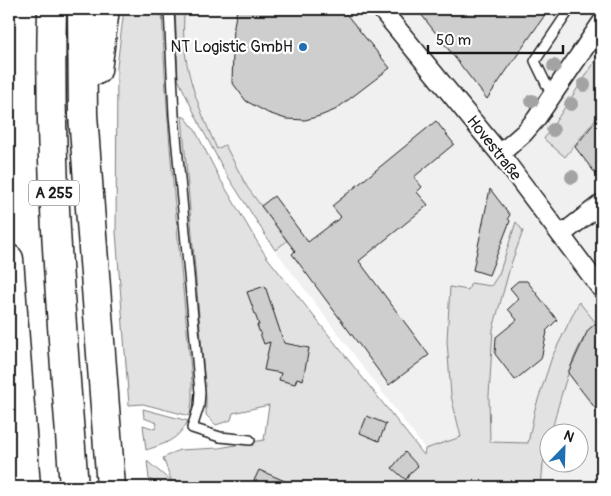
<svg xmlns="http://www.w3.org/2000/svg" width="611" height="496" font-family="Pangolin,sans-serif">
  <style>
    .built { fill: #f0f0f0 }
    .green { fill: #e2e2e2; stroke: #7f7f7f }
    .pier { fill: #fff }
    .building { fill: #cecece; stroke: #1c1c1c }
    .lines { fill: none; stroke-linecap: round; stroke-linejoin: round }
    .service-casing { stroke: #1c1c1c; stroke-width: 12 }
    .minor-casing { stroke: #1c1c1c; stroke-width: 21 }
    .motorway-casing { stroke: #1c1c1c; stroke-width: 31 }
    .service { stroke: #fff; stroke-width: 9 }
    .minor { stroke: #fff; stroke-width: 18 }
    .motorway { stroke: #fff; stroke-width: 28 }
    .tree { fill: #a3a3a3 }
    .poi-dot { fill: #1f6fb2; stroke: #fff; stroke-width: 2 }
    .labels { text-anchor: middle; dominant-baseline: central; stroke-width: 4.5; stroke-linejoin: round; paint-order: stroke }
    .shield { fill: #fff; stroke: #606060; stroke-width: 1 }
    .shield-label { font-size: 15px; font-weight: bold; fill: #1c1c1c }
    .poi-label { font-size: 16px; fill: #1c1c1c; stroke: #fff; text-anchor: end }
    .street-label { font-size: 16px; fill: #1c1c1c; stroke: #fff }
  </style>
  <rect width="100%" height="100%" fill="#fff"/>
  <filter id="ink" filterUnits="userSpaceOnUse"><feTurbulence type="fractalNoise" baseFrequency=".02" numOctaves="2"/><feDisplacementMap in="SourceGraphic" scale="10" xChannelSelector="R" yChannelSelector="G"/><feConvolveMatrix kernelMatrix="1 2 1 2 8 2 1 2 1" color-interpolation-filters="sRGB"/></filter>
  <g filter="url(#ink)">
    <!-- built -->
    <polygon class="built" points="184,9 602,9 602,487 541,487 543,464 548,443 548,464 578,464 578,434 551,433 568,373 588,330 579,303 552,357 535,409 528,444 490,442 489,396 493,329 511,264 523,232 516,223 499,274 491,286 472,283 468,290 450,287 447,341 451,396 461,437 425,449 275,250 287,240 247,187 225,146 217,149 201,112 188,67 184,41"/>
    <!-- green -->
    <g class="green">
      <path d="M124,9H162C166,133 180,257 192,381V400L190,416L143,404L129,405L116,232L117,66Z"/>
      <path d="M175,9H184C184,19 183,30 184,40C186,78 202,115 217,149L225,145L247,187L287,241L275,250L225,172L201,127L178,79Z"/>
      <polygon points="602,51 602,111 565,157 544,139"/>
      <path d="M182,116L186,118L195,130L219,177L253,235L266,256L424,455L425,449L461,437L451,396L447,341L450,287L468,290L471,283L491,286L499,274L516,222L523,231L511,264L493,329L489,396L490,442L528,443L535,409L552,357L579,302L596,323C573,342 559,404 551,433L548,434V443L543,464L541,487H164L149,479L147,461L172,482L163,458L179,450L219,448L264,440L269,405L233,413L231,420L216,425L206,415V398Z"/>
      <path d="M143,409L188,421C178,440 165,444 146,450L143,425L155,429L157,423L144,418Z"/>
    </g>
    <!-- pier -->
    <polygon class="pier" points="9,444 65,464 148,477 149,487 9,487"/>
    <!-- building -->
    <g class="building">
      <polygon points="237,9 342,9 390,68 335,110 320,116 305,120 286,119 268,113 246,101 232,82 234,26"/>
      <polygon points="417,9 549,9 487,99"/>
      <polygon points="602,113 602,182 575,147"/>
      <polygon points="436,121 454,144 414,177 422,187 417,192 428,205 359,261 429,355 389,385 292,254 295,251 261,206 274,196 308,242 341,217 332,206"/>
      <polygon points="490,189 510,215 508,218 510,221 489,275 473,270"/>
      <polygon points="518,281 527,281 557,320 546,331 547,332 541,359 515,380 495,354 496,337 517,320 508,309 519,299 510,288"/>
      <polygon points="265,286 284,343 309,348 303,380 297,378 295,384 279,380 281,373 264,370 270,342 264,344 257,325 259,325 247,292"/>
      <polygon points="596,323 602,331 602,417 568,373 588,330"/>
      <polygon points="367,416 386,424 379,441 360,433"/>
      <polygon points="405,452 418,466 410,473 406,480 392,468"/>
      <polygon points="259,470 299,487 251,487"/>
    </g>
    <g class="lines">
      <!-- service casing -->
      <g class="service-casing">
        <g id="service">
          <polyline points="169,9 174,115 200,392 199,406 192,428 220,437 250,440"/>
          <polyline points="552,96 535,61 570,9"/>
        </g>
      </g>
      <!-- minor casing -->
      <g class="minor-casing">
        <g id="minor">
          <polyline points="381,9 500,154 602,290"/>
          <polyline points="500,154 524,133 536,119 602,22"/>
          <polyline points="561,235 602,203"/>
        </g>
      </g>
      <!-- motorway casing -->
      <g class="motorway-casing">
        <g id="motorway">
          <path d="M52,9C48,169 62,328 74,487"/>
          <polyline points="82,9 83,115 111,487"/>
          <polyline points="97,70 105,9"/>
          <polyline points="9,259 26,487"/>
        </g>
      </g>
      <!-- service -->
      <use href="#service" class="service"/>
      <!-- minor -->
      <use href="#minor" class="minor"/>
      <!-- motorway -->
      <use href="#motorway" class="motorway"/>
    </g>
    <!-- trees -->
    <g class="tree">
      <circle cx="554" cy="66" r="7"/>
      <circle cx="584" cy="85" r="7"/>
      <circle cx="532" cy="101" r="7"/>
      <circle cx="571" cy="104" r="7"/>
      <circle cx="553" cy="130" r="7"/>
      <circle cx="572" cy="177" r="7"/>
    </g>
  </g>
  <!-- markers -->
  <circle class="poi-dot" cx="303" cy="47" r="5"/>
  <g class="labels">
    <!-- shield labels -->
    <rect class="shield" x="29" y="180.5" width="50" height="25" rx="4"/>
    <g class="shield-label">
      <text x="54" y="193">A 255</text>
    </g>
    <!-- poi labels -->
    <g class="poi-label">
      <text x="293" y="47">NT Logistic GmbH</text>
    </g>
    <!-- street labels -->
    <g class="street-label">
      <text transform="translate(494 148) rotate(52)">Hovestraße</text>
    </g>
  </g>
  <!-- margin -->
  <rect width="611" height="496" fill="none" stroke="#fff" stroke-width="30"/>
  <rect x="15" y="15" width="581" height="466" fill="none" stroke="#1c1c1c" stroke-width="2" filter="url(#ink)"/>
  <!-- north arrow -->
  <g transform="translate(564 448) rotate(23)"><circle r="24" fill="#ffffff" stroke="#a4a4a4"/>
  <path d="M0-4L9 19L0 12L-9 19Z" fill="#1f6fb2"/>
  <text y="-8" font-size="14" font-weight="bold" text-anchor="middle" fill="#1c1c1c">N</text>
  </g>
  <!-- scale -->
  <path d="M428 45v8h135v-8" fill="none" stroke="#1c1c1c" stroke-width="2.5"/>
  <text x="436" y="45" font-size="15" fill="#1c1c1c" stroke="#ffffff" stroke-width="4" paint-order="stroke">50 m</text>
</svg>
